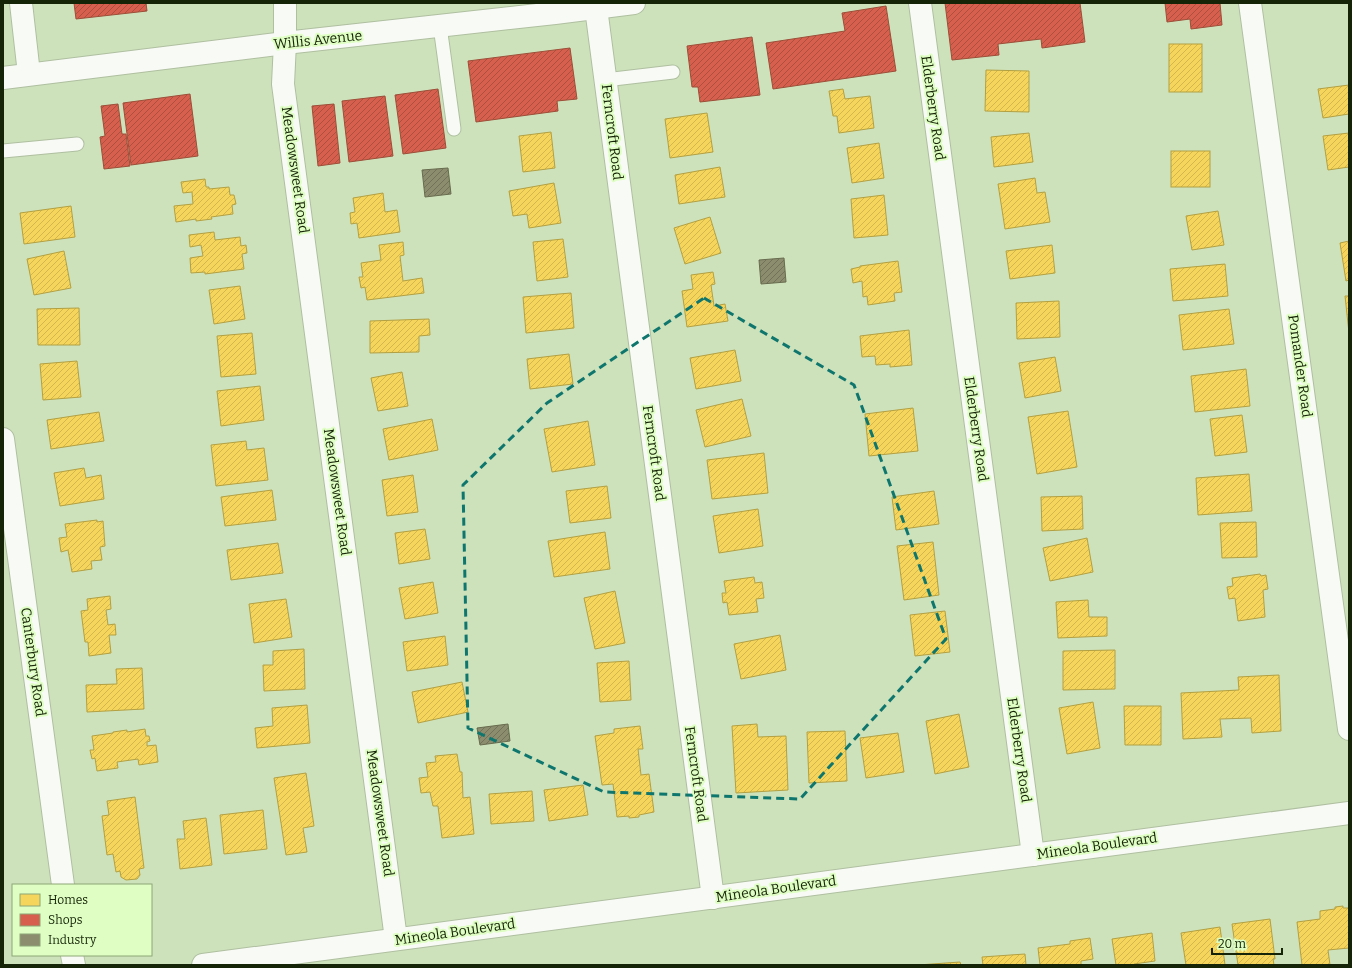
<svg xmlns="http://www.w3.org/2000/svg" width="1352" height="968" font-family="Bitter,serif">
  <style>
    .homes { fill: url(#homes-hatch); stroke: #b2a042 }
    .shops { fill: url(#shops-hatch); stroke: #9c4e38 }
    .industry { fill: url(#industry-hatch); stroke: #686c4f }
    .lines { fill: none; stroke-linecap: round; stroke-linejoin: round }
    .service-casing { stroke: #afbfa0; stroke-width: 15 }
    .minor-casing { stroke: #afbfa0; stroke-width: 24 }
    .secondary-casing { stroke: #afbfa0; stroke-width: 24 }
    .service { stroke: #f8fbf5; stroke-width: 13 }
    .minor { stroke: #f8fbf5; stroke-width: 22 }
    .secondary { stroke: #f8fbf5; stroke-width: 22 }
    .marked { fill: none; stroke: #0f766e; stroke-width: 3; stroke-dasharray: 8 5; stroke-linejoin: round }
    .labels { text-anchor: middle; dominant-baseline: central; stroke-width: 4; stroke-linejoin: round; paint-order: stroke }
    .street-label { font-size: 14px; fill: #152306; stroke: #defec3 }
  </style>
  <defs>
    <pattern id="homes-hatch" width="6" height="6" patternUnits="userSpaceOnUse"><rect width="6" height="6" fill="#f6d55c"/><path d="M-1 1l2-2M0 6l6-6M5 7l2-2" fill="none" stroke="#d2b74e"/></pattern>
    <pattern id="shops-hatch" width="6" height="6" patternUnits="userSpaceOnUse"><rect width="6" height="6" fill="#d6604d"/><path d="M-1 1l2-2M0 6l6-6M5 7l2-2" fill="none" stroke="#ac4f3e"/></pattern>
    <pattern id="industry-hatch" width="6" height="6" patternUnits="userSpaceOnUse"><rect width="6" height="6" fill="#8c8c6e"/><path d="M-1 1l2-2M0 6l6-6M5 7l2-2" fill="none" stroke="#717258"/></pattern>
  </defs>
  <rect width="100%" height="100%" fill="#cde2bb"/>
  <!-- homes -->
  <g class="homes">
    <rect x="1169" y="44" width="33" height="48"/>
    <polygon points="986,70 1029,71 1029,112 985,111"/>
    <polygon points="1349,85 1349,114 1323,118 1318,89"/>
    <polygon points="843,89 845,99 870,96 874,128 839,133 837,116 833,116 829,91"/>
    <polygon points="707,113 713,152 670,158 665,119"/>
    <polygon points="551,132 555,168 523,172 519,136"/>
    <polygon points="1029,133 1033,162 994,167 991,137"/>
    <polygon points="1349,133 1349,167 1328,170 1323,136"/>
    <polygon points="879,143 884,178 852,183 847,148"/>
    <rect x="1171" y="151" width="39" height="36"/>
    <polygon points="720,167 725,197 679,204 675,175"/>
    <polygon points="1035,178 1037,193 1045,192 1050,222 1005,229 998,184"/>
    <polygon points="205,179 206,187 209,187 209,189 229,187 230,195 234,195 236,204 232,205 233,214 211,217 212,219 196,221 196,219 176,222 174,206 193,204 192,192 183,193 181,182"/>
    <polygon points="554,183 561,223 529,228 527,214 513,216 509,191"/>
    <polygon points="383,193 385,212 397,210 400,232 359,238 357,223 351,224 350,213 355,212 353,198"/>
    <polygon points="884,195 888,235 854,238 851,199"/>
    <polygon points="71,206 75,237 24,244 20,213"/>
    <polygon points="1218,211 1224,245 1192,250 1186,216"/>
    <polygon points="710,217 721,253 685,264 674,228"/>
    <polygon points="214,232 215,240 240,237 241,246 246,245 247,253 242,254 244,269 205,274 205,272 191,273 190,258 203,256 201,245 190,247 189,235"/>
    <polygon points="563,239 568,277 537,281 533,242"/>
    <polygon points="1349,241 1349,280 1346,281 1340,243"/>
    <polygon points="403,242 404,255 400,256 403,281 422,278 424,293 367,300 365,287 361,288 359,277 363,277 361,263 381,260 379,245"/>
    <polygon points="1052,245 1055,273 1010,279 1006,251"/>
    <polygon points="64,251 71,288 34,295 27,259"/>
    <polygon points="898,261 902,292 894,293 895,301 868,305 867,296 863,297 862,281 853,283 851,269 860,267 860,266"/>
    <polygon points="1225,264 1228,296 1173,301 1170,269"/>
    <polygon points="713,272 715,284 711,285 714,306 725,304 728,321 687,327 682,291 693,289 691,275"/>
    <polygon points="240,286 245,319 214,324 209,290"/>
    <polygon points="571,293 574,328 526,333 523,297"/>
    <polygon points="1345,296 1349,296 1349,333"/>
    <polygon points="1059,301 1060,337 1017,339 1016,303"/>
    <polygon points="79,308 80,345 38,345 37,309"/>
    <polygon points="1229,309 1234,344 1183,350 1179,315"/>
    <polygon points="429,319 430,335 419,336 419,352 370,353 370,321"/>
    <polygon points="909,330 912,365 890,367 890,364 876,365 875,356 862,357 860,336"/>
    <polygon points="252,333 256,374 221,377 217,336"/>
    <polygon points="735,350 741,381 696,389 690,358"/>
    <polygon points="569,354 573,384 530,389 527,359"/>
    <polygon points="1055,357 1061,391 1025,398 1019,363"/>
    <polygon points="77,361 81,397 43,400 40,364"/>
    <polygon points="1246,369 1250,406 1195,412 1191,376"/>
    <polygon points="402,372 408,406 378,411 371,378"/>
    <polygon points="260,386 264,420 221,426 217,391"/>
    <polygon points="742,399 751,436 705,447 696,410"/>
    <polygon points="913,408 918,451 869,456 865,414"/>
    <polygon points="1068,411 1077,467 1037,474 1028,417"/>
    <polygon points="99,412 104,441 51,449 47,420"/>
    <polygon points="1242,415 1247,452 1215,456 1210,419"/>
    <polygon points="432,419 438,450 389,460 383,429"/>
    <polygon points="588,421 595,465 552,472 544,429"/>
    <polygon points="246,441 247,450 264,448 268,480 216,486 211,445"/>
    <polygon points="764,453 768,493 712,499 707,460"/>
    <polygon points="84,468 86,478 101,475 104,499 60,506 54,473"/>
    <polygon points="1249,474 1252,511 1198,515 1196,478"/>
    <polygon points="413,475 418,512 387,516 382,480"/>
    <polygon points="607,486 611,518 570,523 566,491"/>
    <polygon points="272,490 276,520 225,526 221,497"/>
    <polygon points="934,491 939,524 896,530 892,497"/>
    <polygon points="1082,496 1083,529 1042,531 1041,497"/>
    <polygon points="758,509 763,546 719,553 713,516"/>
    <polygon points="97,520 97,522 103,521 105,546 100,547 102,560 91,561 92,569 72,572 68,550 61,552 59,538 67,537 65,524"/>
    <polygon points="1256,522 1257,557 1222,558 1220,523"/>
    <polygon points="425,529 430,559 399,564 395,533"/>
    <polygon points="605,532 610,569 554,577 548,541"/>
    <polygon points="1087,538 1093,572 1050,581 1043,548"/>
    <polygon points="933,542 939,595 904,600 897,546"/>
    <polygon points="278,543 283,573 231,580 227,550"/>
    <polygon points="1260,574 1261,576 1266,575 1268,589 1263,590 1265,617 1238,621 1235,598 1229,599 1227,587 1233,586 1232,578"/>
    <polygon points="754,577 755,583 762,582 764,598 756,599 758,612 729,615 727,602 723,603 722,593 726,593 724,581"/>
    <polygon points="433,582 438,613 405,619 399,588"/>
    <polygon points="615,591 625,643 595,649 584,598"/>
    <polygon points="110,596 111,609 106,610 108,625 115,624 116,635 109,635 111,653 89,656 88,642 85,642 81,611 88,610 87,599"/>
    <polygon points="286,599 292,637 254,643 249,604"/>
    <polygon points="1088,600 1089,617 1107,617 1107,636 1058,638 1056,602"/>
    <polygon points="945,611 950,652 915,656 910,615"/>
    <polygon points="780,635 786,670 741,679 734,644"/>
    <polygon points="445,636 448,665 407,671 403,642"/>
    <polygon points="304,649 305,689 264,691 263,665 273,665 273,651"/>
    <polygon points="1115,650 1115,689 1063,690 1063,651"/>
    <polygon points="629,661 631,700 600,702 597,663"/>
    <polygon points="142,668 144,709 87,712 86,685 117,684 116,669"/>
    <polygon points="1279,675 1281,731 1252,733 1251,718 1220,719 1222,737 1183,739 1181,693 1239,690 1238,677"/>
    <polygon points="462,682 468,712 418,723 412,692"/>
    <polygon points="1093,702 1100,748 1067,754 1059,708"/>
    <polygon points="307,705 310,743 257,748 255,728 273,726 272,708"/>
    <polygon points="1124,706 1161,706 1161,745 1125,745"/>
    <polygon points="959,714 969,767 935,774 926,721"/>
    <polygon points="757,724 758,737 786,736 788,790 736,793 732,726"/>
    <polygon points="640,726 643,749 638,749 641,775 649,774 654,812 639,815 639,817 629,818 629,816 617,817 613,784 602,785 595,736 614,733 614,729"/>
    <polygon points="145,729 146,736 149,736 150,741 147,742 147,746 156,745 158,762 139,765 138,759 117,762 118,768 97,771 95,758 92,759 90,750 94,750 92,736 113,733 113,732 127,730 127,732"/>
    <polygon points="845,731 847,781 809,783 807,732"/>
    <polygon points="898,733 904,772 866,778 860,738"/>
    <polygon points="457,754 460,772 462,772 463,798 470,797 474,834 442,838 438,806 433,806 430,792 421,793 419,778 428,777 426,763 436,762 435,756"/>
    <polygon points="306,773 314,826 303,828 307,852 286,855 274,778"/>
    <polygon points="583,785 588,815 549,821 544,790"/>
    <polygon points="532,791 534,821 491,824 489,794"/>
    <polygon points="135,797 144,868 139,869 140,875 137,879 126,880 121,877 120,871 116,872 113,854 107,855 102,816 109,815 107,801"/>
    <polygon points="263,810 267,849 224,854 220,815"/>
    <polygon points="206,818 212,865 180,869 177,839 185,839 183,821"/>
    <polygon points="1343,906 1343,908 1349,908 1349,948 1328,950 1330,965 1302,965 1297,922 1320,919 1320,911 1335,909 1335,907"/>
    <polygon points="1270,919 1275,959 1273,959 1274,965 1238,965 1232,924"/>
    <polygon points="1220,927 1225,965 1186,965 1181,933"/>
    <polygon points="1152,933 1155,961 1134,964 1134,965 1116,965 1112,939"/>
    <polygon points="1090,938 1093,959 1081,961 1081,965 1040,965 1038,948 1070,944 1070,941"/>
    <polygon points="1025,954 1026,965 983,965 982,957"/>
    <polygon points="960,962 961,965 918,965"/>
  </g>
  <!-- shops -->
  <g class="shops">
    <polygon points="74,3 146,3 147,11 76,19"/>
    <polygon points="945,3 1080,3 1085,42 1042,48 1041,39 998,44 999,55 952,60"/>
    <polygon points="1165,3 1220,3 1222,25 1191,29 1190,19 1167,22"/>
    <polygon points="886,6 896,71 773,89 766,43 845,31 842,13"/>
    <polygon points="752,37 760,95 700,102 698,87 692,87 687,46"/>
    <polygon points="570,48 577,99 557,101 558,111 476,122 468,61"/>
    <polygon points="438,89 446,148 403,154 395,95"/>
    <polygon points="190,94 198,156 131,165 123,103"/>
    <polygon points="385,96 393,156 349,162 342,101"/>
    <polygon points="118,104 122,134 126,134 130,166 104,169 100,137 105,136 101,106"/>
    <polygon points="334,104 340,163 318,166 312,106"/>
  </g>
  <!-- industry -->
  <g class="industry">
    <polygon points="448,168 451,194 425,197 422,170"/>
    <polygon points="784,258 786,282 761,284 759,260"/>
    <polygon points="508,724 510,741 480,745 477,728"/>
  </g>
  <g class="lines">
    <!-- service casing -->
    <g class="service-casing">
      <g id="service">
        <polyline points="440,26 454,129"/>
        <polyline points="605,80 673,72"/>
        <polyline points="3,151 77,144"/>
      </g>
    </g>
    <!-- minor casing -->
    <g class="minor-casing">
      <g id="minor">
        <polyline points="21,3 29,74"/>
        <polyline points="285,3 285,43 283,84 396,939"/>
        <polyline points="920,3 1033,855"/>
        <polyline points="1250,3 1349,729"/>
        <polyline points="596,8 713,898"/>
        <polyline points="3,439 63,885"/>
        <polyline points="72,955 74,965"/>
      </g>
    </g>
    <!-- secondary casing -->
    <g class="secondary-casing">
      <g id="secondary">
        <polyline points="3,78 285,43 555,13 634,3"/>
        <polyline points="203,965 1349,813"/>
      </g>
    </g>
    <!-- service -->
    <use href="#service" class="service"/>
    <!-- minor -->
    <use href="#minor" class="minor"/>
    <!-- secondary -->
    <use href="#secondary" class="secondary"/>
  </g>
  <!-- marked area -->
  <path class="marked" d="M704,298L854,385L946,639L800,799L604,792L468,728L463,485L547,403Z"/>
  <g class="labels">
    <!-- street labels -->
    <g class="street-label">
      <text transform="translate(318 40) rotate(-6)">Willis Avenue</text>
      <text transform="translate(933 108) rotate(82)">Elderberry Road</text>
      <text transform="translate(612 132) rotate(83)">Ferncroft Road</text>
      <text transform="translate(295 170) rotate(82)">Meadowsweet Road</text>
      <text transform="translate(1300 366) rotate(82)">Pomander Road</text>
      <text transform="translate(976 429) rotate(82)">Elderberry Road</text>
      <text transform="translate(654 453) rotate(82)">Ferncroft Road</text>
      <text transform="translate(337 492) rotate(82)">Meadowsweet Road</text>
      <text transform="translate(33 662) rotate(82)">Canterbury Road</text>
      <text transform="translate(1019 750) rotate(82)">Elderberry Road</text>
      <text transform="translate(696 774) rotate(82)">Ferncroft Road</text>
      <text transform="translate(380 813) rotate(82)">Meadowsweet Road</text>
      <text transform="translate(1097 846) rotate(-8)">Mineola Boulevard</text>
      <text transform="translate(776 889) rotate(-8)">Mineola Boulevard</text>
      <text transform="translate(455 932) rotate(-8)">Mineola Boulevard</text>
    </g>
  </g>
  <!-- border -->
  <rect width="1352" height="968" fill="none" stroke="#152306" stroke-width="8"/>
  <!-- legend -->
  <rect x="12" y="884" width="140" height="72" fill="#defec3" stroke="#8ea677"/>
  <rect x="20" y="894" width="20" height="12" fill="#f6d55c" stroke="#8ea677"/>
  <text x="48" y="904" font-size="12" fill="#152306">Homes</text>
  <rect x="20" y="914" width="20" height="12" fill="#d6604d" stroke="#8ea677"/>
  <text x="48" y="924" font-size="12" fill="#152306">Shops</text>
  <rect x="20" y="934" width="20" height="12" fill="#8c8c6e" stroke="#8ea677"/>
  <text x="48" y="944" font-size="12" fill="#152306">Industry</text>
  <!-- scale -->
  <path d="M1212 948v6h70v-6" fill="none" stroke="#152306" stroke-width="2"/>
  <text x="1218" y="948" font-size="12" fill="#152306" stroke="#defec3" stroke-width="3" paint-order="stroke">20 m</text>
</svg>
